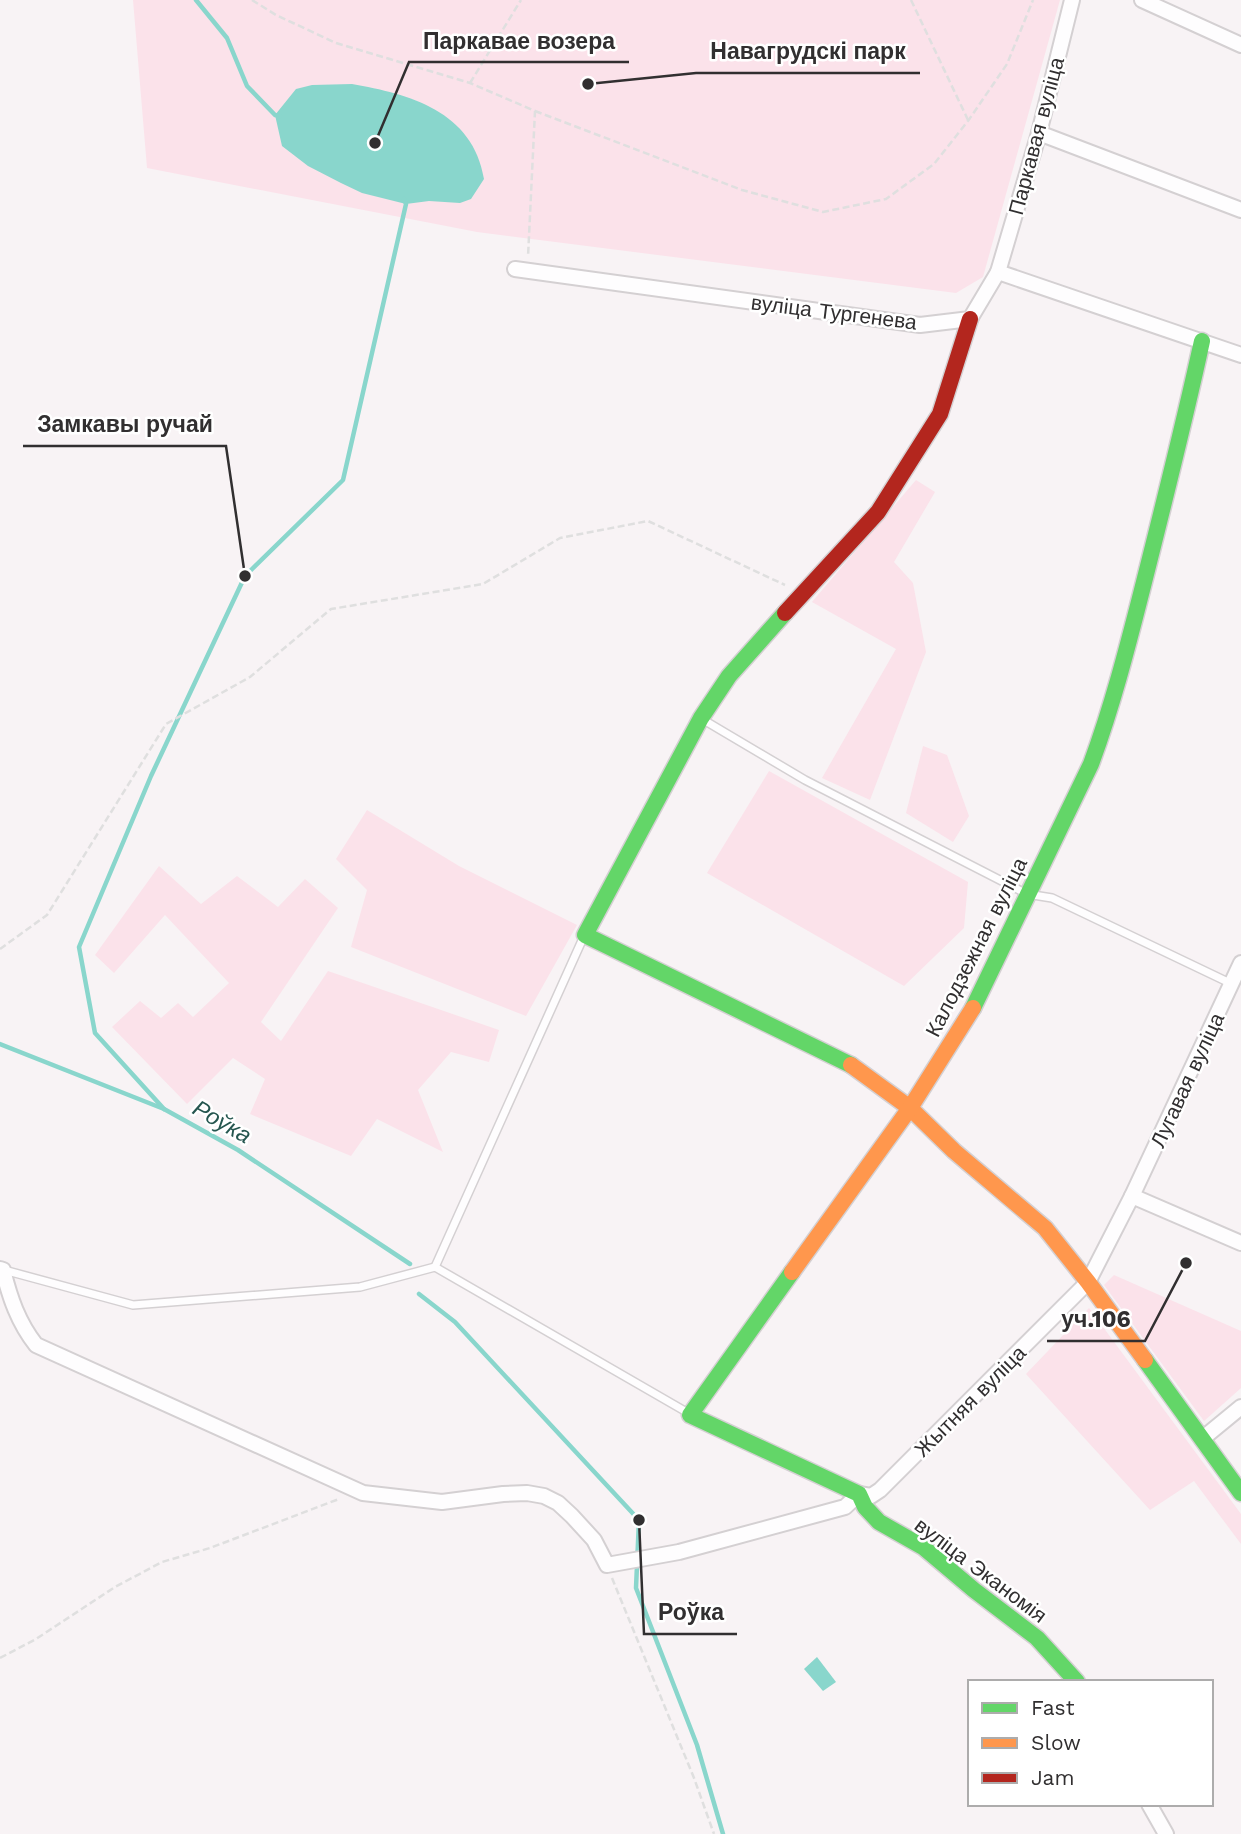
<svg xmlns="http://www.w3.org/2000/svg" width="1241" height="1834" font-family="'Work Sans',sans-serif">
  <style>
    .green { fill: #fbe2ea }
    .water { fill: #89d6cc }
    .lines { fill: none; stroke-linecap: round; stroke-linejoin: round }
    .stream { stroke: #89d6cc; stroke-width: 4.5 }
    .lane-casing { stroke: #d4d0d2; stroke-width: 10 }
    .street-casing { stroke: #d4d0d2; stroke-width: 18 }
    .fast-casing { stroke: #d4d0d2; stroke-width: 19 }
    .slow-casing { stroke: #d4d0d2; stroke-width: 19 }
    .jam-casing { stroke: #d4d0d2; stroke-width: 19 }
    .path { stroke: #dfdfdf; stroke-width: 2.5; stroke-dasharray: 7 3.5; stroke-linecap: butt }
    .lane { stroke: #fefdfe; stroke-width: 7 }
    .street { stroke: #fefdfe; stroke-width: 14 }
    .fast { stroke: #63d668; stroke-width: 16 }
    .slow { stroke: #ff974d; stroke-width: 16 }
    .jam { stroke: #b3261e; stroke-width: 16 }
    .labels { text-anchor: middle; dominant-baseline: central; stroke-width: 5; stroke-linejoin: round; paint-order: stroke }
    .street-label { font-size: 21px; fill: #312f30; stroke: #fff }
    .water-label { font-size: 23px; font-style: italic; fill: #25564f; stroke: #fff }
    .leader { fill: none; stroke: #312f30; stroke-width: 2.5 }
    .callout-dot { fill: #312f30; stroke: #fff; stroke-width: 2.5 }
    .callout-label { font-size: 23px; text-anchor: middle; font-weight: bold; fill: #312f30; stroke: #fff; stroke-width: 5; stroke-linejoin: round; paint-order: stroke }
  </style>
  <rect width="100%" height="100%" fill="#f8f3f5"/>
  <!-- green -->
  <g class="green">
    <polygon points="133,0 1060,0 983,277 956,293 477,232 147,168"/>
    <polygon points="916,480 935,492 894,562 913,583 926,652 870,800 822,778 896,649 812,602"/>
    <polygon points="923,746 947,755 969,816 953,842 906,813"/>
    <polygon points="769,771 968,882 964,928 904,986 707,873"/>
    <polygon points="367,810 459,866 577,925 526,1016 351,947 367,890 336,859"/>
    <polygon points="159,866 201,904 237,876 278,907 305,879 338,908 261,1022 281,1041 328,971 499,1030 489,1062 451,1052 418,1090 443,1152 377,1119 351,1156 250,1114 265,1079 233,1058 187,1104 112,1027 140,1001 161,1018 178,1003 193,1017 229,983 165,915 114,973 95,955"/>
    <polygon points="1114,1275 1241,1331 1241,1388 1204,1421 1104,1285"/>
    <polygon points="1089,1308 1241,1514 1241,1544 1194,1481 1150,1510 1026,1374"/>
  </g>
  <!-- water -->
  <g class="water">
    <path d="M352,84C409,94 473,111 484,179L471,199L460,203L429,201L406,204L362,193L341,183L308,166L282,146L275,115L296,89L312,85Z"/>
    <polygon points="817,1657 836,1682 823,1691 804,1669"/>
  </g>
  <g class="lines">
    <!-- stream -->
    <g class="stream">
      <polyline points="196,0 227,38 247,86 275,115 280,116"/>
      <polyline points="0,1044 164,1109 238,1150 410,1264"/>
      <polyline points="164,1109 95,1033 79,947 151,776 245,576 343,480 406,204 404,199"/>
      <polyline points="419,1294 455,1322 639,1520 636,1588 697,1745 723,1834"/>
    </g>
    <!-- lane casing -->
    <g class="lane-casing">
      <g id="lane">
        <polyline points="702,719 805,780 1027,894 1052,898 1232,984"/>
        <polyline points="435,1267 584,936"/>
        <polyline points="4,1270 133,1305 360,1287 435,1267 690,1414"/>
      </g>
    </g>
    <!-- street casing -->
    <g class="street-casing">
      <g id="street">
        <polyline points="1142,0 1241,45"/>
        <polyline points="1039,133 1241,210"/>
        <polyline points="515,269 920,325 970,319 998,272 1241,355"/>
        <polyline points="998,272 1039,133 1072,0"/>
        <polyline points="1132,1196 1241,963"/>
        <path d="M0,1269L3,1270C10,1298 18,1322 36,1345L363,1493L442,1502L503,1494L527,1493L544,1496L558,1503L572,1516L594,1540L607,1565L679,1552L845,1507L859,1494L871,1496L880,1490L1088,1282L1132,1196L1241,1243"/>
        <polyline points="1202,1439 1241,1407"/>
        <polyline points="1149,1804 1166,1834"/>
      </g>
    </g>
    <!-- fast casing -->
    <g class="fast-casing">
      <g id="fast">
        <polyline points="785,613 729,676 701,718 585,935 851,1065"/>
        <path d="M973,1008L1091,764C1112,707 1127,649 1142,590C1163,507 1184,424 1202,341"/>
        <polyline points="792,1272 690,1415 859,1494 865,1507 879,1522 923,1547 974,1590 1037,1638 1077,1682"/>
        <polyline points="1145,1360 1241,1493"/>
      </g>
    </g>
    <!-- slow casing -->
    <g class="slow-casing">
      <g id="slow">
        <polyline points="851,1065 910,1108 954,1151 1045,1228 1088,1282 1145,1360"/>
        <polyline points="792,1272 910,1108 973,1008"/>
      </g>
    </g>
    <!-- jam casing -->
    <g class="jam-casing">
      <polyline id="jam" points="785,613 878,512 940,414 970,319"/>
    </g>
    <!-- path -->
    <g class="path">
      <polyline points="252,0 276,15 336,43 470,83 535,111 528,257"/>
      <polyline points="911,0 968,120"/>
      <polyline points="470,83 521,0"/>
      <polyline points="535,111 742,190 823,212 886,199 934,164 968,121 1007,64 1033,0"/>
      <polyline points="0,949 47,915 166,724 250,677 331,609 483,584 560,538 648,521 785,585"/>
      <polyline points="612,1578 694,1778 714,1834"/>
      <polyline points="0,1658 36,1639 115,1587 162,1562 210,1548 339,1499"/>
    </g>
    <!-- lane -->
    <use href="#lane" class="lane"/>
    <!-- street -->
    <use href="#street" class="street"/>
    <!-- fast -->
    <use href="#fast" class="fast"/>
    <!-- slow -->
    <use href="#slow" class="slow"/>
    <!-- jam -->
    <use href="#jam" class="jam"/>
  </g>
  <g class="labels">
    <!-- street labels -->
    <g class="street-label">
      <text transform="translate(1036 136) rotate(-75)">Паркавая вуліца</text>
      <text transform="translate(834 312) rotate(7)">вуліца Тургенева</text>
      <text transform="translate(976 947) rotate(-63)">Калодзежная вуліца</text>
      <text transform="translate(1187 1080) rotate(-65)">Лугавая вуліца</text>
      <text transform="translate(970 1401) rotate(-45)">Жытняя вуліца</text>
      <text transform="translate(981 1570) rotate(37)">вуліца Эканомія</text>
    </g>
    <!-- water labels -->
    <g class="water-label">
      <text transform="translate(222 1122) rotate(30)">Роўка</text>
    </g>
  </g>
  <!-- callouts -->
  <path class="leader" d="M375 143L409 62H629M588 84L696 73H920M245 576L226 446H23M1186 1263L1145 1341H1047M639 1520L644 1634H737"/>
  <g class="callout-dot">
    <circle cx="375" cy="143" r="7"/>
    <circle cx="588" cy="84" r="7"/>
    <circle cx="245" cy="576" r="7"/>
    <circle cx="1186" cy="1263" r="7"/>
    <circle cx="639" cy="1520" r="7"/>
  </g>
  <g class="callout-label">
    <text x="519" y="49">Паркавае возера</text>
    <text x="808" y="59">Навагрудскі парк</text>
    <text x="125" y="432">Замкавы ручай</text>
    <text x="1096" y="1327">уч.106</text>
    <text x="691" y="1620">Роўка</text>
  </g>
  <!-- legend -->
  <rect x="968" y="1680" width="245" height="126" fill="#ffffff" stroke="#adacac" stroke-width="2"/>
  <rect x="982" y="1703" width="35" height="10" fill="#63d668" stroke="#adacac" stroke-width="2"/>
  <text x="1031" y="1715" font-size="21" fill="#312f30">Fast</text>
  <rect x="982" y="1738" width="35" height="10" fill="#ff974d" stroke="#adacac" stroke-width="2"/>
  <text x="1031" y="1750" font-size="21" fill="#312f30">Slow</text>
  <rect x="982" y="1773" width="35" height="10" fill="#b3261e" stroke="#adacac" stroke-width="2"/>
  <text x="1031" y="1785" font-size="21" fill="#312f30">Jam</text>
</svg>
